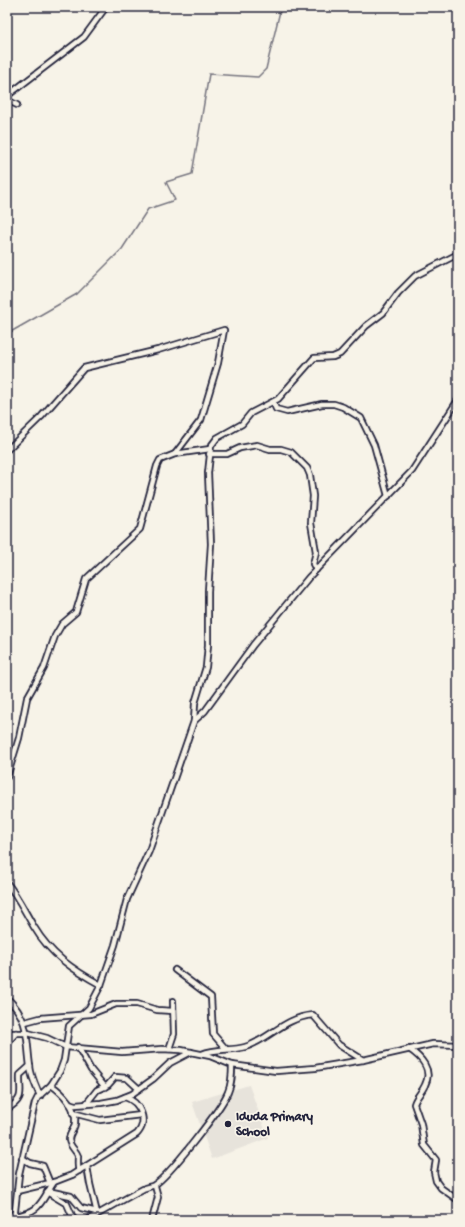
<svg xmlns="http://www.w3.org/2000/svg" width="465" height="1227" font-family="'Gochi Hand',sans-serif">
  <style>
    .built { fill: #e7e3db }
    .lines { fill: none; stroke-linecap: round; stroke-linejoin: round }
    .stream { stroke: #76747f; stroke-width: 1.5 }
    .street-casing { stroke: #22223b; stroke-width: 8 }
    .street { stroke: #f7f3e8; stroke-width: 4.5 }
    .poi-dot { fill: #22223b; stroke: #f7f3e8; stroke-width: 1.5 }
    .labels { text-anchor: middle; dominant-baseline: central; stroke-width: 3.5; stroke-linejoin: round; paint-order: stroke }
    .poi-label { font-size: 13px; font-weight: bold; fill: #22223b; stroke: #f7f3e8; text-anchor: start }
  </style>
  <rect width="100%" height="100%" fill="#f7f3e8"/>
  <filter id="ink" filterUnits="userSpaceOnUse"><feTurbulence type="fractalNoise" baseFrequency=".025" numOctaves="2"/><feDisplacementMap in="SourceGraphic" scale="8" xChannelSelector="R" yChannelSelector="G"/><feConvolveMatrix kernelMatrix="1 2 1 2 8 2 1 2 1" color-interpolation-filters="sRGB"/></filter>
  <g filter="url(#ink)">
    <!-- built -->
    <polygon class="built" points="249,1085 268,1138 212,1159 192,1102"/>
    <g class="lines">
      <!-- stream -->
      <polyline class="stream" points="7,334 77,294 122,249 148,209 175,200 166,182 192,174 209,74 258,77 266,69 281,7"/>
      <!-- street casing -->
      <g class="street-casing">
        <g id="street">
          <polyline points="7,96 84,37 106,7"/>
          <polyline points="7,103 11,102 17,105"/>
          <polyline points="273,402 276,409 287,412 322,404 334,404 343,407 361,418 374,445 388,496"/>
          <polyline points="7,450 41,417 84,368 158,350 224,330 218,363 201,420 175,454 160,460 157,466 140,529 86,579 76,612 62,624 55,636 44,668 27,698 19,738 7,777"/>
          <polyline points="175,454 210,449"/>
          <polyline points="209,454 227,454 240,448 257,445 270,449 281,449 291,452 307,468 310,475 313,496 311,523 316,552 313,564 316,570"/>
          <polyline points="194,721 195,703 206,667 208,645 208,591 211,544 208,473 211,446 217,438 242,424 251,413 278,399 314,358 333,357 340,354 366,326 383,313 398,293 415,276 458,254"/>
          <path d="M7,883C18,897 25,912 34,927C50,954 73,970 101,985"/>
          <polyline points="175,970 211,997 213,1034 226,1049"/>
          <path d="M7,998C30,1020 26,1038 30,1066C31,1077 36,1086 40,1096"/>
          <polyline points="25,1022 40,1018 91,1014 116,1004 137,1004 157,1010 173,1011"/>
          <polyline points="7,1033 28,1033 47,1038 66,1047 122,1052 162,1049 181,1050 210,1056 232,1065 276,1071 315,1068 363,1060 433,1044 458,1045"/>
          <polyline points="7,1043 16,1033"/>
          <polyline points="78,1047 91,1070 105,1087"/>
          <polyline points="169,1049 174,1034 173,1001"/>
          <path d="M409,1049C421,1057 433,1070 425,1085C422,1092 416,1097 414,1104L421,1124L424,1145L436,1160L434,1172L436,1181L441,1188L458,1200"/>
          <path d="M202,1054C216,1048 231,1051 245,1047C269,1040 283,1018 313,1015L339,1045L363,1060"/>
          <path d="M51,1085C63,1093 77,1108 75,1123C75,1129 69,1133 69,1140C70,1147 76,1150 78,1156C78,1161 77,1166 79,1171"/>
          <polyline points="69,1103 75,1105 101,1103 117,1100 132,1094 153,1079 170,1063 191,1052"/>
          <polyline points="86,1104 97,1090 108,1085 115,1077 127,1078 139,1089"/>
          <path d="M7,1109C26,1098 19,1091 20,1075L30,1066"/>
          <polyline points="73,1113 100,1120 141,1115"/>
          <polyline points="22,1158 30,1163 43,1166 50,1183"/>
          <polyline points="87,1166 90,1184 97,1213"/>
          <path d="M17,1191L54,1182L72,1175L137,1134C149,1121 140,1102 125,1097"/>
          <polyline points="48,1191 71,1196 81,1208 97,1212"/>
          <polyline points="47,1192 67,1204 74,1220"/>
          <path d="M14,1216C41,1212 40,1203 54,1182"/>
          <polyline points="9,1220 14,1213"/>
          <polyline points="14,1220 19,1174 35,1103 38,1097 51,1085 60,1071 64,1060 69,1026 89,1008 101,985 115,945 127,899 149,851 194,721 205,711 253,645 309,577 412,471 458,400"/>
          <path d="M87,1220C106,1210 124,1199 143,1189C146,1187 151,1187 154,1185C168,1177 222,1108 228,1092C232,1083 232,1074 232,1065"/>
          <polyline points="152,1220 158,1197 155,1186"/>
        </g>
      </g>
      <!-- street -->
      <use href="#street" class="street"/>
    </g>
  </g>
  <!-- markers -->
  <circle class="poi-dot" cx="228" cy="1124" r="4"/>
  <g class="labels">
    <!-- poi labels -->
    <g class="poi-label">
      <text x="236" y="1117">Iduda Primary<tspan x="236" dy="15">School</tspan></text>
    </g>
  </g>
  <!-- margin -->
  <rect width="465" height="1227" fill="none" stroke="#f7f3e8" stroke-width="24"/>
  <rect x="12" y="12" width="441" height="1203" fill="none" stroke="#22223b" stroke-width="1.5" filter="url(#ink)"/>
</svg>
